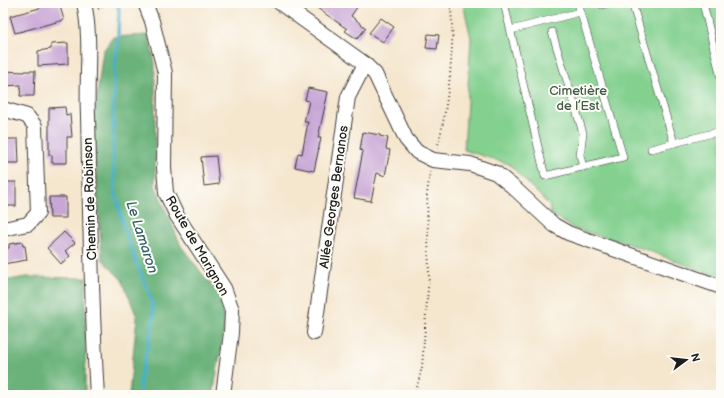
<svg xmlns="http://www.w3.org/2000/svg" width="724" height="398" font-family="'Balsamiq Sans',sans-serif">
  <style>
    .green { fill: #83d08f; stroke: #507656 }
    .forest { fill: #6ab27a; stroke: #43674b }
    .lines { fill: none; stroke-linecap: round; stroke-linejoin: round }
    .stream { stroke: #4ab0c9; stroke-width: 3.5 }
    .building { fill: #c8a6d5 }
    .lane-casing { stroke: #3d3a37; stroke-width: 8 }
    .street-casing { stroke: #3d3a37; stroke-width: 16 }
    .path { stroke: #3d3a37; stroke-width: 2; stroke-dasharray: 1 3; stroke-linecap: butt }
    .lane { stroke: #fff; stroke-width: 7 }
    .street { stroke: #fff; stroke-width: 14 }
    .labels { text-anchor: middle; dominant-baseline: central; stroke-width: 4; stroke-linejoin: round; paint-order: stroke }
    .park-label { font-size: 13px; fill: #405b44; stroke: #fdfcf7 }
    .street-label { font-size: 13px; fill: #1c1c1c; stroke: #fdfcf7 }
    .water-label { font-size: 14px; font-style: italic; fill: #315f6a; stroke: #fdfcf7 }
  </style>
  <rect width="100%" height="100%" fill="#fdfcf7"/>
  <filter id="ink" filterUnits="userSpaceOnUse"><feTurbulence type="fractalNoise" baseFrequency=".025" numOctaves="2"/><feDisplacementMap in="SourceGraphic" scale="8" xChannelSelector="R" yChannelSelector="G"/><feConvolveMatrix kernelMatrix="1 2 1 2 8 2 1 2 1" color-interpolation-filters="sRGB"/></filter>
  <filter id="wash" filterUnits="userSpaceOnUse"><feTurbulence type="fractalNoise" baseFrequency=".012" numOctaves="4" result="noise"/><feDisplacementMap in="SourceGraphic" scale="16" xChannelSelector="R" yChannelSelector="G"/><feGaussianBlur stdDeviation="0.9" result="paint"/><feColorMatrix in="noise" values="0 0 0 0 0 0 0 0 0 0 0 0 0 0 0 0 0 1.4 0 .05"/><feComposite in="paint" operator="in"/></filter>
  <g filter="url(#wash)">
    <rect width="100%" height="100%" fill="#f5e6ce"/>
    <!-- green -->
    <polygon class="green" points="463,3 721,3 721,278 633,245 575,229 551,214 549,205 509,164 464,150 471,38"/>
    <!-- forest -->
    <g class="forest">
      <polygon points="148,35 155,63 155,185 181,246 220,297 225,325 213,395 129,395 137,317 122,280 102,259 93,123 103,51 113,37"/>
      <polygon points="26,277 86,278 85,395 3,395 3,281"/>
    </g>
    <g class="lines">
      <!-- stream -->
      <polyline class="stream" points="117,3 119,10 118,36 114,77 113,156 115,190 122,221 137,264 150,295 154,317 140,380 140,395"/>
    </g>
    <g id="blocks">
      <!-- building -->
      <g class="building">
        <polygon points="39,3 59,3 64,20 15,33 10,16 40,8"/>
        <polygon points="310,3 360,3 351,16 366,28 357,39 345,31 347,29"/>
        <polygon points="381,18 394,27 383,42 369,33"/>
        <polygon points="428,34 439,35 437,49 426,48"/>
        <polygon points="68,43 68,64 38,66 38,51 51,49 51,44"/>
        <polygon points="3,71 25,72 25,71 35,71 34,96 20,96 21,85 3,86"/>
        <polygon points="308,88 328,92 318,138 321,138 314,171 295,167 298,153 302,154 308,122 304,122 309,101 305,100"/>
        <polygon points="65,107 66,115 70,114 72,137 67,137 67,163 52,163 52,155 49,155 49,108"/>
        <polygon points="363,132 380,135 380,136 388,138 386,149 390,150 385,176 377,173 371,201 354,198 363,151 360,150"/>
        <polygon points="3,139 18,139 19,163 3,163"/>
        <polygon points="216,156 219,184 204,186 201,157"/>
        <rect x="3" y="182" width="13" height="24"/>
        <polygon points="49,197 66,197 66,218 50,218"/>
        <polygon points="64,232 75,243 65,251 70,256 61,264 47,248"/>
        <polygon points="22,242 23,246 25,246 27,260 3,264 3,249 9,248 9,244"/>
      </g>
    </g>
  </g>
  <g filter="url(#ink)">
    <use href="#blocks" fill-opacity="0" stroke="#3d3a37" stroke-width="1"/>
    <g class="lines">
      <!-- lane casing -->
      <g class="lane-casing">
        <g id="lane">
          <polyline points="504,3 545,176 623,157 578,3"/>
          <polyline points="632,3 674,143"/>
          <polyline points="703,3 721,78"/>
          <polyline points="602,5 608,3"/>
          <polyline points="511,30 580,12"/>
          <polyline points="552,32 583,133 580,155 583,167"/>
          <polyline points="651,149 721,131"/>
        </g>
      </g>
      <!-- street casing -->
      <g class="street-casing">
        <g id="street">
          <path d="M84,3C92,40 86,78 88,115C90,208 91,302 97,395"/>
          <polyline points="145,3 152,21 165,73 164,168 166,193 177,216 224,288 232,310 231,333 223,395"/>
          <polyline points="280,3 365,64 375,74 406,139 417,152 433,160 470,164 496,173 512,186 554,225 568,233 721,287"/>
          <polyline points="3,109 27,116 35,126 38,213 28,224 3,229"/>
          <polyline points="314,333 348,97 365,64"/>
        </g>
      </g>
      <!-- path -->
      <g class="path">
        <polyline points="98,9 108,3"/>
        <path d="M437,148C443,127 446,106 449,84C452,56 454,30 450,3"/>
        <polyline points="415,395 422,367 429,275 427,194 430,172"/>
      </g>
      <!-- lane -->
      <use href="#lane" class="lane"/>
      <!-- street -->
      <use href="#street" class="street"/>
    </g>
  </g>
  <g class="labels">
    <!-- park labels -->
    <g class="park-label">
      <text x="578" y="91">Cimetière<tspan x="578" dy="15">de l’Est</tspan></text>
    </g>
    <!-- street labels -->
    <g class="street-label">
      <text transform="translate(334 197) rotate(-82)">Allée Georges Bernanos</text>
      <text transform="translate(90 199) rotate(-92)">Chemin de Robinson</text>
      <text transform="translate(197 246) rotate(60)">Route de Marignon</text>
    </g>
    <!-- water labels -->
    <g class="water-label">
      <text transform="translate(142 237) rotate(72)">Le Lamaron</text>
    </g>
  </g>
  <!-- margin -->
  <rect width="724" height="398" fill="none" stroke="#fdfcf7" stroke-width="16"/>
  <!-- north arrow -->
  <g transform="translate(686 360) rotate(75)" stroke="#fdfcf7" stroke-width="3" paint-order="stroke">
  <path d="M0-3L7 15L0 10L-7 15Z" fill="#1c1c1c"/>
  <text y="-6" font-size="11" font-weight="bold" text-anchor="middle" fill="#1c1c1c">N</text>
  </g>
</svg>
